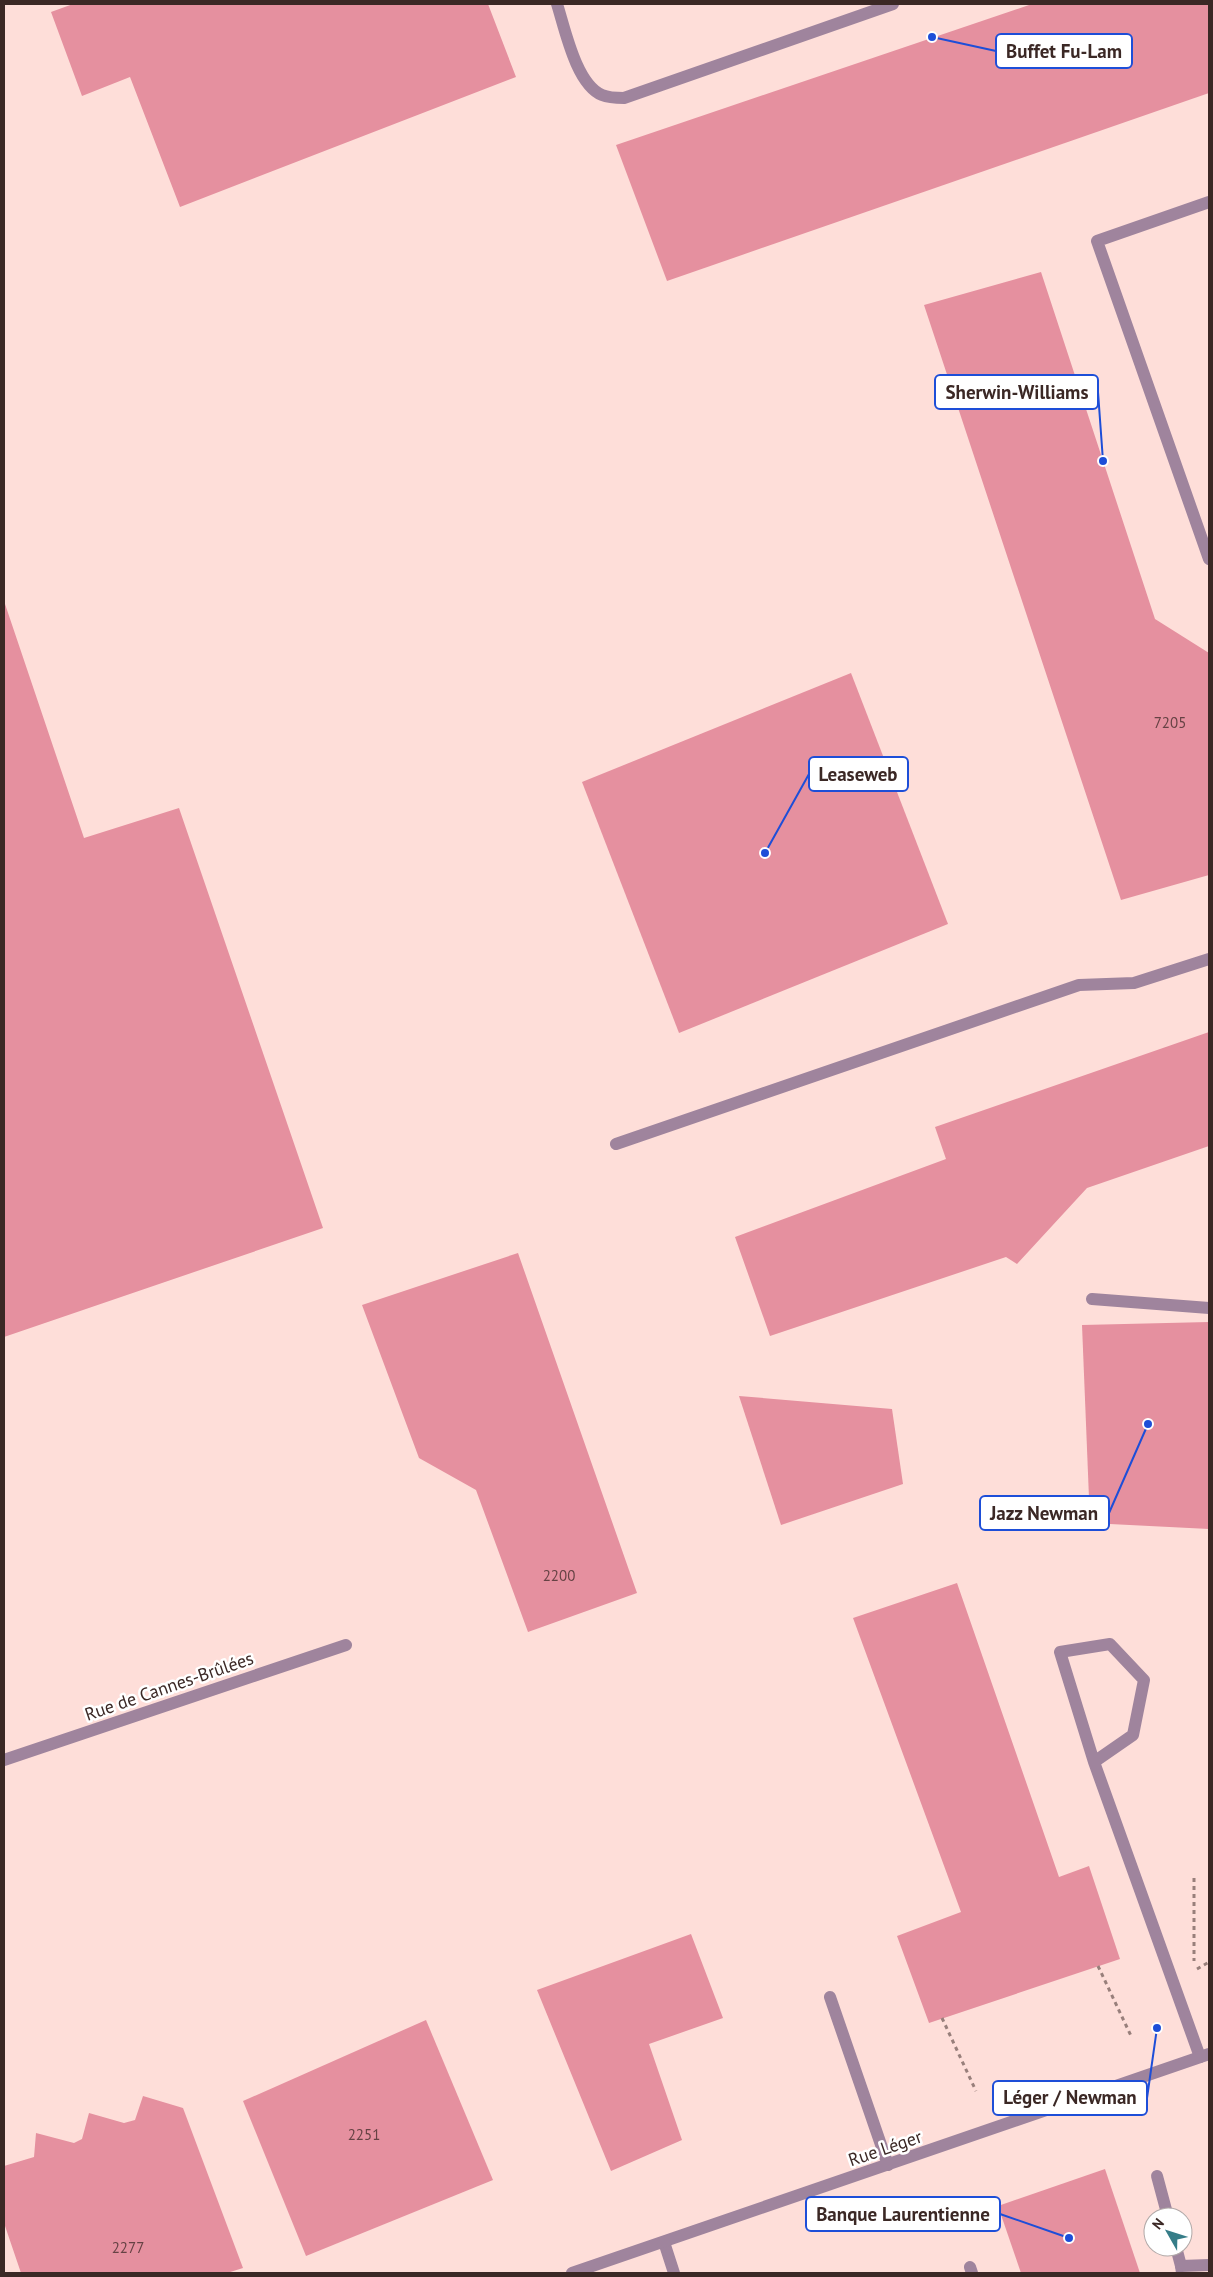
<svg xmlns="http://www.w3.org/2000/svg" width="1213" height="2277" font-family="'PT Sans',sans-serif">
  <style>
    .building { fill: #e5909f }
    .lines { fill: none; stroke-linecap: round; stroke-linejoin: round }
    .path { stroke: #987f7b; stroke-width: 3; stroke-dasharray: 4 4; stroke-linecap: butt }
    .minor { stroke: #9f849d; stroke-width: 12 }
    .labels { text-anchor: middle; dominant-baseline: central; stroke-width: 5; stroke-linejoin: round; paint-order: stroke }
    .number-label { font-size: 15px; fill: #664244 }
    .street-label { font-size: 18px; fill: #3b2825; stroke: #fff }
    .leader { fill: none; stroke: #1d4ed8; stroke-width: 2 }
    .callout-dot { fill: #1d4ed8; stroke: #fff; stroke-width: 2 }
    .callout { fill: #fff; stroke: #1d4ed8; stroke-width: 2 }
    .callout-label { font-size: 19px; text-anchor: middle; font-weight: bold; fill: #3b2825 }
  </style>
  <rect width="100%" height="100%" fill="#feded9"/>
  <!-- building -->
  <g class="building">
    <polygon points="73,4 488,4 516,77 180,207 130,77 82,96 51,12"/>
    <polygon points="1032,4 1209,4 1209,93 667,281 616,145"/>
    <polygon points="1041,272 1155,619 1209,653 1209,875 1121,900 924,305"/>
    <polygon points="4,601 84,838 179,808 323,1228 4,1337"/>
    <polygon points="851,673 948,924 679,1033 582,782"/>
    <polygon points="1209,1032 1209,1146 1087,1188 1017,1264 1006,1257 770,1336 735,1237 946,1159 935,1127"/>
    <polygon points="518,1253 637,1593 528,1632 476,1490 419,1458 362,1305"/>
    <polygon points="1209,1322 1209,1529 1090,1523 1082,1325"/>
    <polygon points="739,1396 892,1409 903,1484 781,1525"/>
    <polygon points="957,1583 1059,1877 1089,1866 1120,1959 929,2023 897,1936 961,1912 853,1618"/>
    <polygon points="691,1934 723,2018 649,2044 682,2140 611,2171 537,1990"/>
    <polygon points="426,2020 493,2180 306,2256 243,2101"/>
    <polygon points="143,2096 183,2108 243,2268 227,2273 21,2273 4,2223 4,2166 34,2157 36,2133 74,2143 82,2139 89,2113 124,2123 135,2120"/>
    <polygon points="1105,2169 1140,2273 1021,2273 998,2206"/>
  </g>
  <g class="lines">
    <!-- path -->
    <g class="path">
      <polyline points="1194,1878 1194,1961"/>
      <polyline points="1098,1966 1132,2038"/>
      <polyline points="1197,1969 1209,1962"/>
      <polyline points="942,2018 976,2091"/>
    </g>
    <!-- minor -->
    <g class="minor">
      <path d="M557,4C565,29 576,84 602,95C609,98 617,98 624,98L893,4"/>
      <polyline points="1209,202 1097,241 1209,559"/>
      <polyline points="616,1144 1079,985 1134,983 1209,959"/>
      <polyline points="1092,1299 1209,1308"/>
      <polyline points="4,1760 346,1645"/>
      <polyline points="1094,1762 1133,1735 1144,1680 1110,1644 1060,1652 1094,1762 1200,2057"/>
      <polyline points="830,1997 888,2165"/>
      <polyline points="1157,2176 1168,2217"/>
      <polyline points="664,2242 674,2273"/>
      <polyline points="1176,2247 1181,2266"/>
      <polyline points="970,2267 972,2273"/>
      <polyline points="572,2273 1209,2054"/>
      <polyline points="1182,2273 1181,2266 1209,2265"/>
    </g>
  </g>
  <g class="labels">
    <!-- number labels -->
    <g class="number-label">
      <text x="1170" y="722">7205</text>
      <text x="559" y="1575">2200</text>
      <text x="364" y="2134">2251</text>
      <text x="128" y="2247">2277</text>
    </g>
    <!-- street labels -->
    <g class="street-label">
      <text transform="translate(169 1686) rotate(-19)">Rue de Cannes-Brûlées</text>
      <text transform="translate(885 2148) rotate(-19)">Rue Léger</text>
    </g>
  </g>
  <!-- callouts -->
  <path class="leader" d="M932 37L996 51M1103 461L1098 392M765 853L809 774M1148 1424L1109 1513M1157 2028L1147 2098M1069 2238L1000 2214"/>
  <g class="callout-dot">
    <circle cx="932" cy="37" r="5"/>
    <circle cx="1103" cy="461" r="5"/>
    <circle cx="765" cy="853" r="5"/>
    <circle cx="1148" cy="1424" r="5"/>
    <circle cx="1157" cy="2028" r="5"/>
    <circle cx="1069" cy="2238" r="5"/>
  </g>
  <g class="callout">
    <rect x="996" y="34" width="136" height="34" rx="5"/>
    <rect x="935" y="375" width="163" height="34" rx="5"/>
    <rect x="809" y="757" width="99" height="34" rx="5"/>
    <rect x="980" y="1496" width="129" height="34" rx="5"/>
    <rect x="993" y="2081" width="154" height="34" rx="5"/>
    <rect x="806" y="2197" width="194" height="34" rx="5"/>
  </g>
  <g class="callout-label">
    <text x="1064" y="58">Buffet Fu-Lam</text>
    <text x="1017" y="399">Sherwin-Williams</text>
    <text x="858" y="781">Leaseweb</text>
    <text x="1044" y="1520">Jazz Newman</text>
    <text x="1070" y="2104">Léger / Newman</text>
    <text x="903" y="2221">Banque Laurentienne</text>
  </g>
  <!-- border -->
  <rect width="1213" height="2277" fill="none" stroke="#3b2825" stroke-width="10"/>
  <!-- north arrow -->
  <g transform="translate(1168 2232) rotate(309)"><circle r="24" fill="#ffffff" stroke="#b1a9a8"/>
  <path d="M0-4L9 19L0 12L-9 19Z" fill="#367d88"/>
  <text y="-8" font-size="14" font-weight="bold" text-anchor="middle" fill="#3b2825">N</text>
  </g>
</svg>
